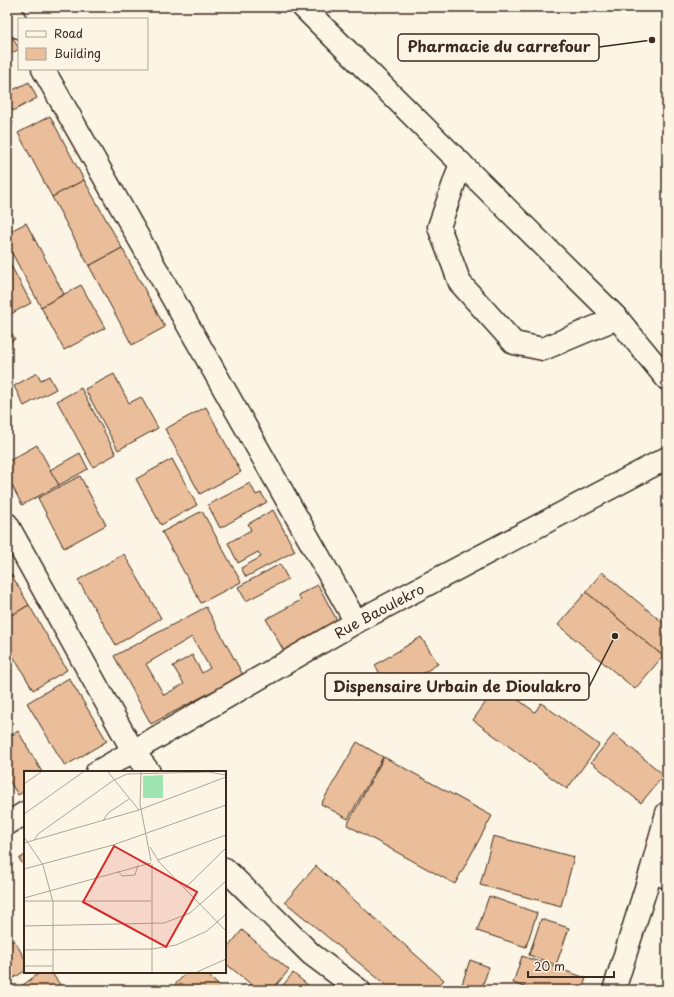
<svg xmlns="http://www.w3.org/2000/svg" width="674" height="997" font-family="'Playpen Sans',sans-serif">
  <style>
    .building { fill: #eabe9a; stroke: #3b2a1e; fill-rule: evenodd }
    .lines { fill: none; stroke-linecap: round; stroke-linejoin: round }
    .street-casing { stroke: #3b2a1e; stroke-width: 25 }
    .secondary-casing { stroke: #3b2a1e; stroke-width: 25 }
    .street { stroke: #fcf5e5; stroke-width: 22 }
    .secondary { stroke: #fcf5e5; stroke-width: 22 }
    .labels { text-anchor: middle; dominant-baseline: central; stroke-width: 3.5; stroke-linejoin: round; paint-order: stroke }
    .street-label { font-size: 14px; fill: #3b2a1e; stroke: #fcf5e5 }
    .inset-road { fill: none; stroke: #afa495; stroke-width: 1 }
    .view { fill: #d62828; fill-opacity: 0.15; stroke: #d62828; stroke-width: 2 }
    .inset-edge { fill: none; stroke: #3b2a1e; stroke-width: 2 }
    .leader { fill: none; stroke: #3b2a1e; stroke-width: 1.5 }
    .callout-dot { fill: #3b2a1e; stroke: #fcf5e5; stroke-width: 1.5 }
    .callout { fill: #fcf5e5; stroke: #3b2a1e; stroke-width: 1.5 }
    .callout-label { font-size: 15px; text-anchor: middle; font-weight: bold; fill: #3b2a1e }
  </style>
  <rect width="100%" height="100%" fill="#fcf5e5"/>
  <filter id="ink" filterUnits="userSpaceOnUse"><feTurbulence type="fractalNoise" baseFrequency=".025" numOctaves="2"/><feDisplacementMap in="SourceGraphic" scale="8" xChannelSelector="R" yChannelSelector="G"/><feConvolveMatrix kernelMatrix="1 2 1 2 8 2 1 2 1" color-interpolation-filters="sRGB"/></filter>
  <g filter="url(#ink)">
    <!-- building -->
    <g class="building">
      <polygon points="11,35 19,49 7,56 7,37"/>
      <polygon points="29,82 37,98 13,111 7,101 7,93"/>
      <polygon points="7,111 13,123 7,126"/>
      <polygon points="50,116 84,180 52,197 18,133"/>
      <polygon points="84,180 122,248 89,266 52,197"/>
      <polygon points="26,223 64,294 41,307 7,244 7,233"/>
      <polygon points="122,248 165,327 132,345 89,266"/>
      <polygon points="7,258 31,303 7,316"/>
      <polygon points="81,285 105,328 64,350 41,307"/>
      <polygon points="7,325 15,339 7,343"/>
      <polygon points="37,373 41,380 49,376 56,389 24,406 14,386"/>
      <polygon points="114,374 129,403 141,397 158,428 118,450 85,389"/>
      <polygon points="81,388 116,454 93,467 57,401"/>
      <polygon points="206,407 241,472 200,494 165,429"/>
      <polygon points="37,445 59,485 22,505 7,476 7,462"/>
      <polygon points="80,453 88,469 59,485 50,470"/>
      <polygon points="172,459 197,505 161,525 136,479"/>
      <polygon points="80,476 106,525 64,548 38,498"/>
      <polygon points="250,483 256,495 261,493 267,502 220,528 208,505"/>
      <polygon points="273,510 295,551 246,577 241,568 261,557 258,552 238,563 228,543 251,530 248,524"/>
      <polygon points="202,511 241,582 201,603 162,532"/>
      <polygon points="124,554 161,618 116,645 78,580"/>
      <polygon points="280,564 288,579 246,601 238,587"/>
      <polygon points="7,567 29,605 7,618"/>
      <polygon points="602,572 667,626 667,651 663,656 586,592"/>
      <polygon points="318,585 340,626 286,655 266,619 301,600 298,595"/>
      <polygon points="586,592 663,656 635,689 558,625"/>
      <polygon points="29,605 67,670 33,690 7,646 7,618"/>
      <path d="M206,607L243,675L151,724L114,656ZM192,637L210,668L202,673L192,655L173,666L184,684L164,695L146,664Z"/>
      <polygon points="421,637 438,664 391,693 375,665"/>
      <polygon points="69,678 107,741 65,766 27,703"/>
      <polygon points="498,685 535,712 541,703 599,745 567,789 473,720"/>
      <polygon points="18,731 42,772 25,772 25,791 18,795 7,777 7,738"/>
      <polygon points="614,734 664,775 641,803 591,762"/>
      <polygon points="357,742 383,757 348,819 321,804"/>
      <polygon points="384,757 492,816 455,884 347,825"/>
      <polygon points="493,836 574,857 561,906 480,885"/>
      <polygon points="25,855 25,867 19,859"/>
      <polygon points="316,866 444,980 435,990 392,990 285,902"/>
      <polygon points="489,896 537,913 526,947 477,931"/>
      <polygon points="541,919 569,928 556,965 529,955"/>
      <polygon points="242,930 289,970 272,990 247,990 252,985 225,963 225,951"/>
      <polygon points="14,940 25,959 25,971 10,980 7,975 7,944"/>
      <polygon points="522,956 586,978 582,990 532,990 513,983"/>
      <polygon points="470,960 489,967 481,990 460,990"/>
      <polygon points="41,972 51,972 64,990 23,990 20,987"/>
      <polygon points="187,972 205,972 223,990 170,990"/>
      <polygon points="293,973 314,990 279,990"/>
    </g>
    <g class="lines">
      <!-- street casing -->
      <g class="street-casing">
        <g id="street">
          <polyline points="7,7 19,27"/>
          <polyline points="303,7 617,318 667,379"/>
          <polyline points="43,69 356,622"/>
          <polyline points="461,163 439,227 460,283 514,343 543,349 617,318"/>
          <polyline points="7,524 133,751 149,772"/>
          <polyline points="225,869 311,954 359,990"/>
          <polyline points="651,872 667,877"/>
        </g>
      </g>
      <!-- secondary casing -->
      <g class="secondary-casing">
        <g id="secondary">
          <path id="s1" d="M97,772L356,622L667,458"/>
          <polyline points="7,824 25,813"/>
          <polyline points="614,990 651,872 667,813"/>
        </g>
      </g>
      <!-- street -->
      <use href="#street" class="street"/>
      <!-- secondary -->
      <use href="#secondary" class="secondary"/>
    </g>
  </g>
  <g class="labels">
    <!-- street labels -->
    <g class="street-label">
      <text stroke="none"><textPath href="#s1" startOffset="325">Rue Baoulekro</textPath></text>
    </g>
  </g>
  <!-- overview -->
  <g transform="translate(24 771)">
    <rect width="202" height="202" fill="#fcf5e5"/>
    <path d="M139,4V27H119V5Z" fill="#9ee5b2"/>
    <path class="inset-road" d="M84,1L115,39M117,1L116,33L127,90M0,13L17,1M0,43L59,1M79,50L84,42L105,28M0,66L19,94L29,131V201M10,69L14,63L90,9L103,3L185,1L202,4M0,72L115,39L202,6M126,76L135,91L202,160M134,89L202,64M128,93V201M0,98L89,74L202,34M94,100L98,105L111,104L114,94M161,117L202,77M0,127L127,92M0,130H127M0,155L140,152L166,142L202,110M0,179L128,178L152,174L183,160L202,143M0,195H29M173,201L202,188"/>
    <path class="view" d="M90,75L173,121L142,176L59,131Z"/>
    <rect width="202" height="202" class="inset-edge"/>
  </g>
  <!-- callouts -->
  <path class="leader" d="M652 40L599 47M615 636L589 687"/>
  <g class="callout-dot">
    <circle cx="652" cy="40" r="4"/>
    <circle cx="615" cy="636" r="4"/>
  </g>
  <g class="callout">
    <rect x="398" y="34" width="201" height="27" rx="4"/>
    <rect x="325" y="673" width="264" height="27" rx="4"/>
  </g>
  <g class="callout-label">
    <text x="499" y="52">Pharmacie du carrefour</text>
    <text x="457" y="692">Dispensaire Urbain de Dioulakro</text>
  </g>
  <!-- margin -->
  <rect width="674" height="997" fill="none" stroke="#fcf5e5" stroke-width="24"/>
  <rect x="12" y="12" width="650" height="973" fill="none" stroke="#3b2a1e" stroke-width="1.5" filter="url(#ink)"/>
  <!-- legend -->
  <rect x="18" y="18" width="130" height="52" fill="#fcf5e5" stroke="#afa495"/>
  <rect x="26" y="31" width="20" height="6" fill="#fcf5e5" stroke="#afa495"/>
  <text x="54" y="38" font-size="12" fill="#3b2a1e">Road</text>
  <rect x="26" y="48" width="20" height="12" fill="#eabe9a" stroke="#afa495"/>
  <text x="54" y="58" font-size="12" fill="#3b2a1e">Building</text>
  <!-- scale -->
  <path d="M528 971v6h86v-6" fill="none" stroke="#3b2a1e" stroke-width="2"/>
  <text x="534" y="971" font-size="12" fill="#3b2a1e" stroke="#fcf5e5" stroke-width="3" paint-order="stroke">20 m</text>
</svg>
